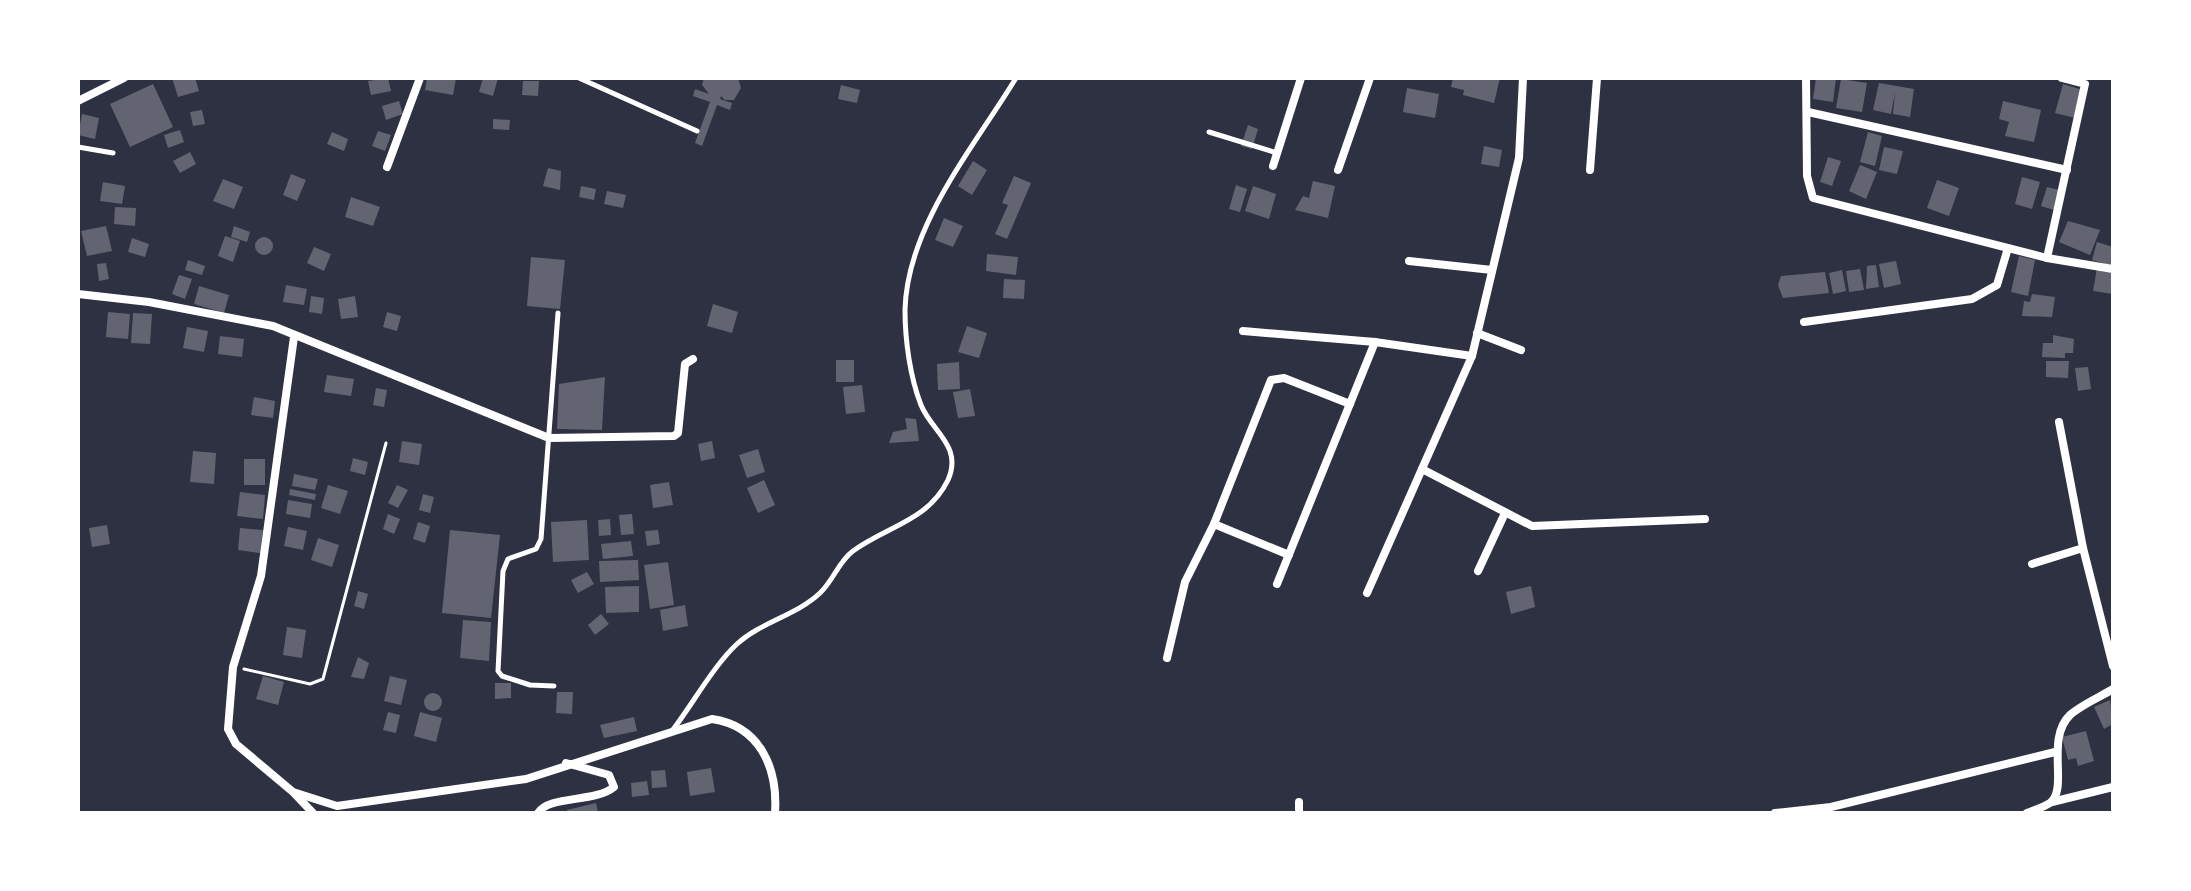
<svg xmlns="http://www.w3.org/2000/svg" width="2191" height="891" font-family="'Work Sans',sans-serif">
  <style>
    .building { fill: #626471 }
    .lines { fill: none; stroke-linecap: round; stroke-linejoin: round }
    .path { stroke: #fff; stroke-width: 3 }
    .service { stroke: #fff; stroke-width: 5 }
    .minor { stroke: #fff; stroke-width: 8 }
  </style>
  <rect width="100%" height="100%" fill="#2d3142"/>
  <!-- building -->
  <g class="building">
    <polygon points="172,78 195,78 199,91 178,97"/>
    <polygon points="388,78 391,91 371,95 368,81"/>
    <polygon points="427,78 456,78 453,95 425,90"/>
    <polygon points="483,78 498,78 493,96 479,92"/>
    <polygon points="704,78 738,78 741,88 734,100 725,100 721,96 720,99 732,103 730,110 717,105 702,146 695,143 710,102 693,96 695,89 709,94 702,85"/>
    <polygon points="1453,78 1500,78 1494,103 1463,95 1464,90 1451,87"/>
    <polygon points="1816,78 1836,78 1833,102 1813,99"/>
    <polygon points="1841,79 1867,83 1862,112 1836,108"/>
    <polygon points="523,81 539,81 538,96 522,95"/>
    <polygon points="1879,83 1914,89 1910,117 1893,114 1895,92 1891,114 1873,110"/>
    <polygon points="153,84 173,127 130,147 110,104"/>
    <polygon points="2063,84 2083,90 2075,118 2055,113"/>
    <polygon points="841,85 860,90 857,103 838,99"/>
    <polygon points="1407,88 1439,94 1435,118 1403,112"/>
    <polygon points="399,101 403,114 386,120 382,106"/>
    <polygon points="2003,101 2041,110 2034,142 2005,136 2009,122 1999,119"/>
    <polygon points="202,110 205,124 193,126 190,112"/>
    <polygon points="82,114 99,118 95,139 78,135"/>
    <polygon points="493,119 510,120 509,130 493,129"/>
    <polygon points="1248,125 1258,129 1252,149 1241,146"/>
    <polygon points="180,130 184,142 168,148 164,135"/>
    <polygon points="378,131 391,135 385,151 372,146"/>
    <polygon points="332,132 348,139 344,151 327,144"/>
    <polygon points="1868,132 1882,136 1875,166 1860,162"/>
    <polygon points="1484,146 1502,150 1499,167 1481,164"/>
    <polygon points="1884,147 1903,151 1897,174 1879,170"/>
    <polygon points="190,152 196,164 180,173 173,161"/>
    <polygon points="1828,157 1841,161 1832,186 1820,182"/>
    <polygon points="973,161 987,170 972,195 958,186"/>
    <polygon points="1860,165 1877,172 1866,199 1849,191"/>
    <polygon points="548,168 561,171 560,190 543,186"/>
    <polygon points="291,174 306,180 297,201 283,195"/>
    <polygon points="1014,176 1031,183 1007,239 995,234 1008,205 1002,203"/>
    <polygon points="2022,177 2040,182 2032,209 2015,204"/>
    <polygon points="223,179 243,187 234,209 213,201"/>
    <polygon points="1937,180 1959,188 1949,216 1927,208"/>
    <polygon points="1313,181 1335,186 1328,218 1295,210 1303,196 1309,198"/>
    <polygon points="103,182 125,186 122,204 100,201"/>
    <polygon points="1236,185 1247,189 1240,212 1229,209"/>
    <polygon points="581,186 596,189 594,200 579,197"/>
    <polygon points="1253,186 1276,194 1269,219 1245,211"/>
    <polygon points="2047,187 2059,190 2054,210 2041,206"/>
    <polygon points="607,191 626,195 623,208 604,204"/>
    <polygon points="351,197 380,207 373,226 345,217"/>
    <polygon points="115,207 136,208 135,226 114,224"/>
    <polygon points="944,218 963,226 953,247 935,240"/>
    <polygon points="2068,221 2100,230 2090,255 2059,242"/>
    <polygon points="106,226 112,251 87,256 81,231"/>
    <polygon points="234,226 250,232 247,242 231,237"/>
    <polygon points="225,236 240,241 233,262 218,256"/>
    <circle cx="264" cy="246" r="9"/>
    <polygon points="132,238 149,244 145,257 128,252"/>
    <polygon points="2097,242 2113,247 2113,266 2092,260"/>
    <polygon points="314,247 331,254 324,271 307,263"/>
    <polygon points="987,254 1018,257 1016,275 986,271"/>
    <polygon points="2019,256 2035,260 2028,296 2011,292"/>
    <polygon points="531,257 565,260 560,309 527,306"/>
    <polygon points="188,260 205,266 202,275 185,270"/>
    <polygon points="1896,261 1901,284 1884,288 1879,264"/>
    <polygon points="106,263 109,279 99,281 97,264"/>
    <polygon points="1876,265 1879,287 1866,289 1867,266"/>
    <polygon points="2097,268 2113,271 2113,294 2093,291"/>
    <polygon points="1860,269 1864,290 1849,292 1846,271"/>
    <polygon points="1842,270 1846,291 1833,294 1829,273"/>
    <polygon points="1825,272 1829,293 1783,298 1778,285 1781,276"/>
    <polygon points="179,275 192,279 185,299 172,294"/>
    <polygon points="1004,279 1025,280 1024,299 1003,298"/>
    <polygon points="286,285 307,289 304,305 283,302"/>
    <polygon points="199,286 229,295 224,313 194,304"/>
    <polygon points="2032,294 2055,297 2052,317 2022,316 2024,301 2030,302"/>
    <polygon points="311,296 324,298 322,314 309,312"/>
    <polygon points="355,296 358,317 341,319 338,299"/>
    <polygon points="713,304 738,312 732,333 707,326"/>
    <polygon points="108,312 130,314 128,339 106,337"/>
    <polygon points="387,312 401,316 397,331 383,327"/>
    <polygon points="133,313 152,314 150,344 131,343"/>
    <polygon points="967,326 987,333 979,358 958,352"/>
    <polygon points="187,327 208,331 204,352 183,348"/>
    <polygon points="2053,335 2074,339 2073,353 2065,353 2065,358 2042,357 2043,343 2053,343"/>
    <polygon points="220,336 244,339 242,357 218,354"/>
    <rect x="836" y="360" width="18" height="22"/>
    <polygon points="2046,361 2069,361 2068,378 2046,377"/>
    <polygon points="959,362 960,389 938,390 937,364"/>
    <polygon points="2088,367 2091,389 2078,391 2075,368"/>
    <polygon points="327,375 354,379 351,396 324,392"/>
    <polygon points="605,377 602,430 557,429 559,384"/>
    <polygon points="862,385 865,412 846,414 843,387"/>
    <polygon points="376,388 387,390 384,407 373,405"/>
    <polygon points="970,389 975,416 958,418 953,392"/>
    <polygon points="254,397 275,401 273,418 251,415"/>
    <polygon points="905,418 916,419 919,441 889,443 893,432 907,429"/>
    <polygon points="402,441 422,444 419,465 399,462"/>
    <polygon points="712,441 715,458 701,461 698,444"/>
    <polygon points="758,449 765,472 747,478 739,455"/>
    <polygon points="193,451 216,453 214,484 190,482"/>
    <polygon points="353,458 368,462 365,475 350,471"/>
    <rect x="244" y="459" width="21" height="26"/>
    <polygon points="294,474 318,479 315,490 292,486"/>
    <polygon points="764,480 775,505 758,513 747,488"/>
    <polygon points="669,482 673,505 653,508 650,485"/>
    <polygon points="328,485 348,491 340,514 321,508"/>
    <polygon points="397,485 408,490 398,508 388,503"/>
    <polygon points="290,489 316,494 315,500 289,495"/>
    <polygon points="240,492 265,495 263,519 237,516"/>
    <polygon points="423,494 434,497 430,513 419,510"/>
    <polygon points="288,500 312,504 310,518 286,514"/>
    <polygon points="388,514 400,519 394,534 383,529"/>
    <polygon points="632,514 634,534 621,535 619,515"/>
    <polygon points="610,519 611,535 599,536 598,520"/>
    <polygon points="587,520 589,560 553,562 551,522"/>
    <polygon points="418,522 430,526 425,543 413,539"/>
    <polygon points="107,525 110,544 92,547 89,528"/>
    <polygon points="288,527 307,531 303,550 284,546"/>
    <polygon points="240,528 263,530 260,553 238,550"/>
    <polygon points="450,530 500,535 491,618 442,613"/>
    <polygon points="658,530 660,544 647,546 645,531"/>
    <polygon points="318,538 339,545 332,567 311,560"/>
    <polygon points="631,541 633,556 603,559 601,544"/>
    <polygon points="638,560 639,580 600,582 599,561"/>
    <polygon points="668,562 674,605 650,609 644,565"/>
    <polygon points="587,572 594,584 578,593 571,580"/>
    <polygon points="639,586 639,612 606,613 605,587"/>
    <polygon points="1531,586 1535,607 1511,614 1506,592"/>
    <polygon points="358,591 368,594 364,609 354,606"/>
    <polygon points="685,605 688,626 663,631 660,610"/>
    <polygon points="601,614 609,624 595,635 588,625"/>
    <polygon points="463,620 491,622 489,661 460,658"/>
    <polygon points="287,627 306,630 302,658 283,655"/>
    <polygon points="358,657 369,663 364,679 351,677"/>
    <polygon points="263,676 284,682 278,705 256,699"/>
    <polygon points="390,676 407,680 401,705 384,701"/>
    <polygon points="495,683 511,683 511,698 495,699"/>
    <polygon points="557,692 573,692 572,714 556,713"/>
    <circle cx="433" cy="702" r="9"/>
    <polygon points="2110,700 2113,724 2104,729 2094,707"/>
    <polygon points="388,712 400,715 396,733 383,730"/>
    <polygon points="420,712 442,718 436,742 414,736"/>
    <polygon points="634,717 637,731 604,738 600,725"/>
    <polygon points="2086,731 2094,761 2078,766 2076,758 2068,760 2062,737"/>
    <polygon points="711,768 715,792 690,796 687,772"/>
    <polygon points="665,770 667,787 652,788 651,771"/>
    <polygon points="647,781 649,795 632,797 631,783"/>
    <polygon points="596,803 598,813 567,813 567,810"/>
  </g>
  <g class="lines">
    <!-- path -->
    <polyline class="path" points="244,669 310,684 323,679 386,443"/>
    <!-- service -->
    <g class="service">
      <polyline points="579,78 697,131"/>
      <polyline points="1209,132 1277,153"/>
      <polyline points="78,147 113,153"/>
      <polyline points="554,686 530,685 502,676 498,671 503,571 508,559 536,549 541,539 558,313"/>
      <path d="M672,731C692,705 714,665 737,644C761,622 797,615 820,593C833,581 839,561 853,551C887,526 928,521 948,480C963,446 932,432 921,405C910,377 905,340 905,310C907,226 974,147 1016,78"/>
    </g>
    <!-- minor -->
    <g class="minor">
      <polyline points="1806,78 1807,176 1813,198 2047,258"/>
      <polyline points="2062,78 2085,84 2047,258 2113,269"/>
      <polyline points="78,101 124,78"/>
      <polyline points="1808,112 2067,170"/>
      <polyline points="1273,166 1301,78"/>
      <polyline points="387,167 420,78"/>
      <polyline points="1338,170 1370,78"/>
      <polyline points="1590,170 1597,78"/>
      <polyline points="1409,261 1492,270"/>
      <polyline points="78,294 149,302 273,326 549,438 674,436 678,433 685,364 693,359"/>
      <polyline points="1804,322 1972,299 1997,285 2008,248"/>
      <polyline points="1243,331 1375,342 1472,356"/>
      <polyline points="1477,333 1521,350"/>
      <path d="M294,337L261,576L233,667L228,729L236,744L293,792L337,806L526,779L712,719C760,726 778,768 775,813"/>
      <polyline points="2059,422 2083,548 2113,666"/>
      <polyline points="1422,469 1532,526 1705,519"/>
      <polyline points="1289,555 1214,524 1271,380 1284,378 1350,404"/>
      <polyline points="2032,564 2083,548"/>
      <polyline points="1478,571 1505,513"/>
      <polyline points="1277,584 1375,342"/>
      <polyline points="1367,593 1472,356 1519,158 1523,78"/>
      <polyline points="1167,658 1185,582 1214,524"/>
      <polyline points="294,793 313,813"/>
      <polyline points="1299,802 1299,813"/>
      <polyline points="2052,802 2113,787"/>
      <path d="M538,813C549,795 595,803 614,787L609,775L566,763"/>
      <polyline points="1775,813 1831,807 2055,752"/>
      <path d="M2027,813C2034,810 2044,807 2050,803C2069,789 2045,739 2070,715C2081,705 2100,697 2113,689"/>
    </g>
  </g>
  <!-- border -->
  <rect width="2191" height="891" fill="none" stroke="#ffffff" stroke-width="160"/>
</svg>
